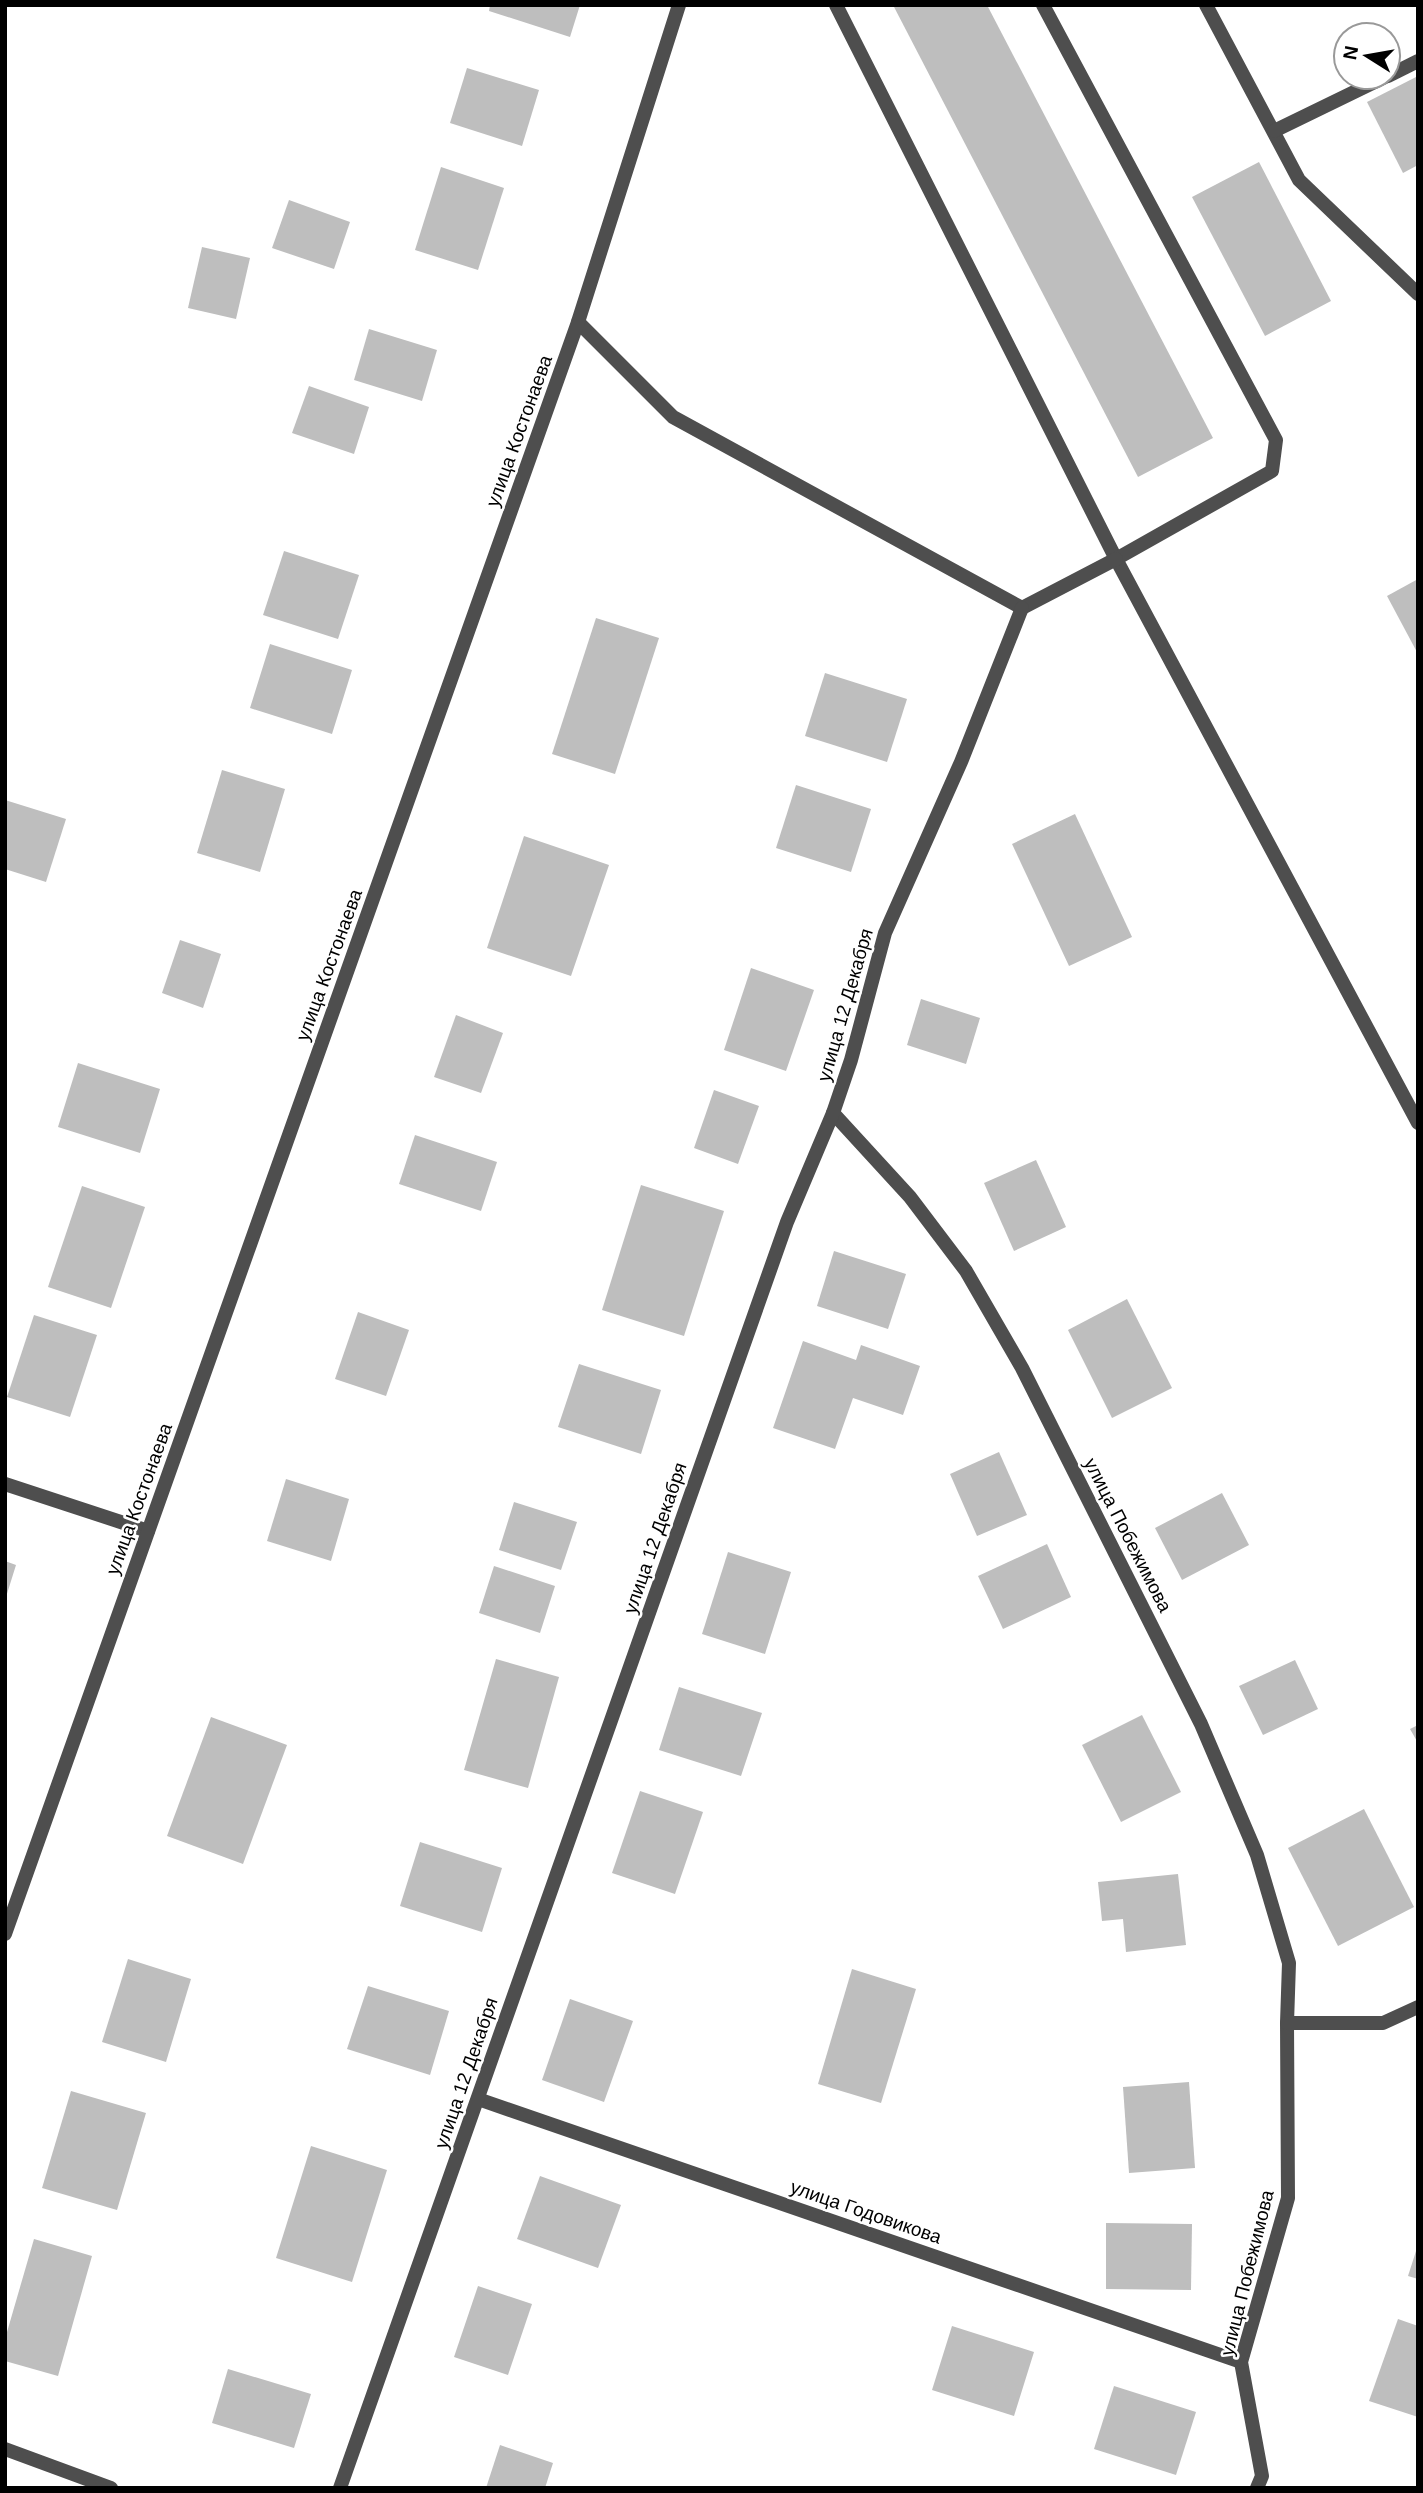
<svg xmlns="http://www.w3.org/2000/svg" width="1423" height="2493" font-family="Helvetica,sans-serif">
  <style>
    .building { fill: #bebebe }
    .lines { fill: none; stroke-linecap: round; stroke-linejoin: round }
    .service { stroke: #4e4e4e; stroke-width: 14 }
    .minor { stroke: #4e4e4e; stroke-width: 14 }
    .labels { text-anchor: middle; dominant-baseline: central; stroke-width: 5; stroke-linejoin: round; paint-order: stroke }
    .street-label { font-size: 19px; fill: #000; stroke: #fff }
  </style>
  <rect width="100%" height="100%" fill="#fff"/>
  <!-- building -->
  <g class="building">
    <polygon points="490,5 580,5 570,37 489,11"/>
    <polygon points="893,5 987,5 1213,438 1138,477"/>
    <polygon points="467,68 539,90 522,146 450,123"/>
    <polygon points="1418,76 1418,165 1403,173 1367,102"/>
    <polygon points="1259,162 1331,301 1265,336 1192,197"/>
    <polygon points="441,167 504,188 478,270 415,250"/>
    <polygon points="289,200 350,222 334,269 272,248"/>
    <polygon points="202,247 250,258 236,319 188,308"/>
    <polygon points="369,329 437,350 422,401 354,380"/>
    <polygon points="309,386 369,407 354,454 292,433"/>
    <polygon points="284,551 359,575 338,639 263,615"/>
    <polygon points="1418,579 1418,654 1387,596"/>
    <polygon points="596,618 659,638 615,774 552,754"/>
    <polygon points="270,644 352,670 332,734 250,708"/>
    <polygon points="825,673 907,699 887,762 805,736"/>
    <polygon points="222,770 285,789 260,872 197,853"/>
    <polygon points="796,785 871,809 851,872 776,848"/>
    <polygon points="5,800 66,819 46,882 5,869"/>
    <polygon points="1075,814 1132,937 1069,966 1012,844"/>
    <polygon points="524,836 609,865 571,976 487,948"/>
    <polygon points="180,940 221,954 203,1008 162,993"/>
    <polygon points="751,968 814,990 786,1071 724,1050"/>
    <polygon points="921,999 980,1018 966,1064 907,1045"/>
    <polygon points="456,1015 503,1033 481,1093 434,1077"/>
    <polygon points="78,1063 160,1089 140,1153 58,1127"/>
    <polygon points="714,1090 759,1106 738,1164 694,1148"/>
    <polygon points="415,1135 497,1162 481,1211 399,1184"/>
    <polygon points="1036,1160 1066,1227 1014,1251 984,1183"/>
    <polygon points="641,1185 724,1211 684,1336 602,1310"/>
    <polygon points="82,1186 145,1207 111,1308 48,1287"/>
    <polygon points="834,1251 906,1274 888,1329 817,1306"/>
    <polygon points="1127,1299 1172,1388 1112,1418 1068,1330"/>
    <polygon points="358,1312 409,1330 386,1396 335,1379"/>
    <polygon points="34,1315 97,1335 70,1417 7,1397"/>
    <polygon points="803,1341 856,1360 861,1345 920,1366 903,1415 853,1398 835,1449 773,1428"/>
    <polygon points="579,1364 661,1390 641,1454 558,1427"/>
    <polygon points="999,1452 1027,1515 977,1536 950,1474"/>
    <polygon points="286,1479 349,1499 331,1561 267,1541"/>
    <polygon points="1222,1493 1249,1545 1182,1580 1155,1528"/>
    <polygon points="514,1502 577,1522 561,1570 499,1550"/>
    <polygon points="1047,1544 1071,1597 1003,1629 978,1576"/>
    <polygon points="728,1552 791,1572 765,1654 702,1634"/>
    <polygon points="5,1561 16,1565 6,1597 5,1597"/>
    <polygon points="494,1566 555,1586 540,1633 479,1613"/>
    <polygon points="496,1659 559,1677 528,1788 464,1770"/>
    <polygon points="1295,1660 1318,1709 1263,1735 1239,1686"/>
    <polygon points="679,1687 762,1713 741,1776 659,1750"/>
    <polygon points="1142,1715 1181,1792 1121,1822 1082,1745"/>
    <polygon points="211,1717 287,1745 243,1864 167,1836"/>
    <polygon points="1418,1725 1418,1743 1410,1729"/>
    <polygon points="640,1791 703,1812 675,1894 612,1873"/>
    <polygon points="1364,1809 1414,1907 1338,1946 1288,1848"/>
    <polygon points="420,1842 502,1868 482,1932 400,1906"/>
    <polygon points="1178,1874 1186,1945 1126,1952 1123,1919 1102,1921 1098,1882"/>
    <polygon points="128,1959 191,1979 166,2062 102,2042"/>
    <polygon points="852,1969 916,1989 881,2103 818,2084"/>
    <polygon points="368,1986 449,2011 430,2075 347,2049"/>
    <polygon points="570,1999 633,2021 604,2102 542,2080"/>
    <polygon points="1189,2082 1195,2168 1129,2173 1123,2087"/>
    <polygon points="71,2091 146,2113 117,2210 42,2188"/>
    <polygon points="311,2146 387,2170 352,2282 276,2258"/>
    <polygon points="540,2176 621,2205 598,2268 517,2239"/>
    <polygon points="1106,2223 1192,2224 1191,2290 1106,2289"/>
    <polygon points="34,2239 92,2256 58,2376 5,2361 5,2339"/>
    <polygon points="1417,2248 1418,2248 1418,2279 1408,2276"/>
    <polygon points="478,2286 532,2304 508,2375 454,2357"/>
    <polygon points="1398,2319 1418,2326 1418,2417 1369,2401"/>
    <polygon points="952,2326 1034,2352 1014,2416 932,2390"/>
    <polygon points="228,2369 311,2394 294,2448 212,2423"/>
    <polygon points="1114,2386 1196,2412 1176,2475 1094,2449"/>
    <polygon points="500,2445 553,2463 545,2488 486,2488"/>
  </g>
  <g class="lines">
    <!-- service -->
    <g class="service">
      <polyline points="836,5 1116,559 1418,1123"/>
      <polyline points="1043,5 1276,440 1272,471 1116,559"/>
      <polyline points="1206,5 1299,180 1418,294"/>
      <polyline points="1388,76 1418,61"/>
      <polyline points="1274,131 1385,77"/>
    </g>
    <!-- minor -->
    <g class="minor">
      <polyline points="578,322 673,417 1022,608"/>
      <polyline points="1022,608 1116,559"/>
      <polyline points="833,1113 910,1197 966,1271 1022,1368 1201,1724 1257,1855 1289,1963 1287,2023 1288,2198 1241,2362 1262,2476 1257,2488"/>
      <polyline points="5,1484 148,1531"/>
      <polyline points="5,1934 578,322 679,5"/>
      <polyline points="1287,2023 1383,2023 1418,2007"/>
      <polyline points="478,2099 1241,2362"/>
      <polyline points="5,2449 111,2488"/>
      <polyline points="340,2488 787,1222 833,1113 851,1060 885,933 961,762 1022,608"/>
    </g>
  </g>
  <g class="labels">
    <!-- street labels -->
    <g class="street-label">
      <text transform="translate(519 431) rotate(-70)">улица Костонаева</text>
      <text transform="translate(329 965) rotate(-70)">улица Костонаева</text>
      <text transform="translate(845 1005) rotate(-74)">улица 12 Декабря</text>
      <text transform="translate(139 1499) rotate(-70)">улица Костонаева</text>
      <text transform="translate(1128 1535) rotate(63)">улица Побежимова</text>
      <text transform="translate(655 1538) rotate(-71)">улица 12 Декабря</text>
      <text transform="translate(466 2073) rotate(-71)">улица 12 Декабря</text>
      <text transform="translate(866 2212) rotate(19)">улица Годовикова</text>
      <text transform="translate(1247 2273) rotate(-76)">улица Побежимова</text>
    </g>
  </g>
  <!-- border -->
  <rect width="1423" height="2493" fill="none" stroke="#000000" stroke-width="14"/>
  <!-- north arrow -->
  <g transform="translate(1367 56) rotate(281)"><circle r="33" fill="#ffffff" stroke="#999999" stroke-width="2"/>
  <path d="M0-5L12 26L0 18L-12 26Z" fill="#000000"/>
  <text y="-10" font-size="19" font-weight="bold" text-anchor="middle" fill="#000000">N</text>
  </g>
</svg>
